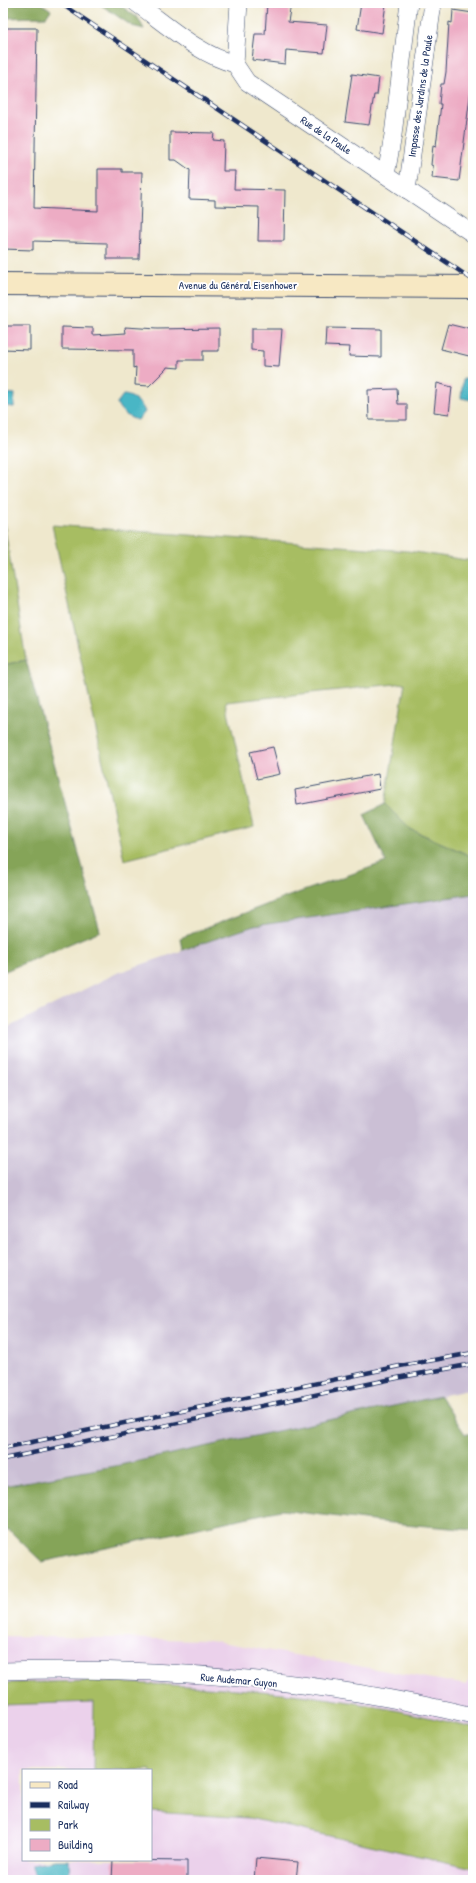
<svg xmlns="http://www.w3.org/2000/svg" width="476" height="1883" font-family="'Patrick Hand',sans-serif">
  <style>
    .built { fill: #ebd1eb; fill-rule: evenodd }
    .industrial { fill: #cbbfd5 }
    .green { fill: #a7bd62; stroke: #617660 }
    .forest { fill: #85a458; stroke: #506a5b }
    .water { fill: #49b6c5; stroke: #327292 }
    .building { fill: #edacc4 }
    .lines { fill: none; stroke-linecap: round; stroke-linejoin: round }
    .street-casing { stroke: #3b4b6f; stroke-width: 18 }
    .secondary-casing { stroke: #3b4b6f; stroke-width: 24 }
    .street { stroke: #fff; stroke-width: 17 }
    .secondary { stroke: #f7e8c3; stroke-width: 22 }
    .rail-casing { stroke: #1b2f5e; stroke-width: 4.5 }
    .rail { stroke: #fff; stroke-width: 3; stroke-dasharray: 9; stroke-linecap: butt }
    .labels { text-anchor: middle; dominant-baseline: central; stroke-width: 3.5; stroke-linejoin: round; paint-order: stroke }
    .street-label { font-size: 11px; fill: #1b2f5e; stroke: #fff }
  </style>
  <rect width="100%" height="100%" fill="#fff"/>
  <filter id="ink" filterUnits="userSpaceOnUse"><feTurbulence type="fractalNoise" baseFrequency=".025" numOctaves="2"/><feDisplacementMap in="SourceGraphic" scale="8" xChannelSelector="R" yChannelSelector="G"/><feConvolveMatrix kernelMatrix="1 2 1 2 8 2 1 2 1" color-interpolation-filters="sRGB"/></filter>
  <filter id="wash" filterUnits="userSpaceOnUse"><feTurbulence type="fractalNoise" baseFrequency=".012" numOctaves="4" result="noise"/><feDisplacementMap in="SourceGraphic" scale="16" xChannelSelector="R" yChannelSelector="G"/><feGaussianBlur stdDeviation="0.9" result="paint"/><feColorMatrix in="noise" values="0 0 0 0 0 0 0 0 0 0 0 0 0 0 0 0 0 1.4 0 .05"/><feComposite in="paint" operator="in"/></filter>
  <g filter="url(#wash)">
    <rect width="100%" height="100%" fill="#efe8cd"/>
    <!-- built -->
    <path class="built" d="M3,1636L209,1640L467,1685L473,1666V1880H3ZM23,1770H151V1860H23Z"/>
    <!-- industrial -->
    <polygon class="industrial" points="473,894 473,1389 120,1465 3,1486 3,1030 117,973 254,926"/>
    <!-- green -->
    <g class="green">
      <polygon points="3,516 26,660 3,665"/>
      <polygon points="52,525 408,551 473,561 473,857 410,829 385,804 405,683 226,702 254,827 124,860"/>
      <path d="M91,1681C164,1685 237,1687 309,1696C364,1703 419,1714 473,1728V1868L249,1818L151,1812V1770H93L94,1702L3,1705V1683Z"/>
    </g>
    <!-- forest -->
    <g class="forest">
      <polygon points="3,3 41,3 51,10 46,17 3,18"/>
      <polygon points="98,3 117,3 138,18 144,29 132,26"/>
      <polygon points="26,660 100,931 3,972 3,665"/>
      <polygon points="385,804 410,829 473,857 473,894 254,926 182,950 180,938 289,896 386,862 364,815"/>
      <polygon points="440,1396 465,1434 473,1434 473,1530 381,1522 281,1510 42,1562 9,1530 3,1532 3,1486 120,1465"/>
    </g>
    <!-- water -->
    <g class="water">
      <polygon points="463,379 473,380 471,400 461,398"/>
      <polygon points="3,393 15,394 14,407 3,406"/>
      <path d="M123,395C132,395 142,403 145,412L138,420C130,419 119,411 117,403Z"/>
      <polygon points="55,1860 69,1860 70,1880 37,1880 31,1864"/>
    </g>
    <g id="blocks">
      <!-- building -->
      <g class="building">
        <polygon points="267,3 291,3 288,22 327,25 324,53 286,50 285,64 252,60 255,34 265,34"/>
        <polygon points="361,3 386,3 382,33 357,29"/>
        <polygon points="453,10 473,13 473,73 459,181 432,178 433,166 431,165 433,145 436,146 441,104 439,104 441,84 444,84 446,72 449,22 452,23"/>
        <polygon points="3,28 37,28 34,208 98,211 98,169 122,169 122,172 142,172 139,259 107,259 107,243 33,241 33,250 3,249"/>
        <polygon points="352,74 379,78 377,95 374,95 369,125 345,122"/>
        <polygon points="170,132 214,133 213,140 224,141 223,171 235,171 234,189 285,190 284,241 258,241 259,207 215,206 215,200 189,199 190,170 176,160 170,160"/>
        <polygon points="448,324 473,330 473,357 441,349"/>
        <polygon points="3,326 30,326 30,350 3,349"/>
        <polygon points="62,327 93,328 93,335 126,333 125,327 157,329 219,328 219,351 203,351 203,360 179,360 179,368 167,367 166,369 149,386 135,385 136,367 133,368 133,350 62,349"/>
        <polygon points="326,328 381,329 381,357 349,356 350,347 325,346"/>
        <polygon points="251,329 282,329 279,367 263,366 263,351 251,350"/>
        <polygon points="437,383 452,387 449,414 434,412"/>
        <polygon points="397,389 398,404 407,404 407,420 369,420 368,390"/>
        <polygon points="273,747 280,774 257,779 250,752"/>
        <polygon points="378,774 380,789 297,805 295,790"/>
        <polygon points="256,1858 298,1862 296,1880 254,1880"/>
        <polygon points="113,1860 187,1861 187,1880 112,1880"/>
      </g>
    </g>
  </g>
  <g filter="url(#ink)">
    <use href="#blocks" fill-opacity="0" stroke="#3b4b6f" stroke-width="1"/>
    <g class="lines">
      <!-- street casing -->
      <g class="street-casing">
        <g id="street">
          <path d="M136,3C166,24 199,55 235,64"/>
          <polyline points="239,3 235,64 247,82 473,234"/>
          <polyline points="386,175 393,135 409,3"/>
          <polyline points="407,190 433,3"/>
          <path d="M3,1671C158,1666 322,1680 473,1716"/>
        </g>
      </g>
      <!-- secondary casing -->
      <g class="secondary-casing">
        <polyline id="secondary" points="3,284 473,287"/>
      </g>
      <!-- street -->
      <use href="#street" class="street"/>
      <!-- secondary -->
      <use href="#secondary" class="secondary"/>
      <!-- rail casing -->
      <g class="rail-casing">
        <g id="rail">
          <polyline points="60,3 473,280"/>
          <polyline points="3,1448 400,1366 473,1353"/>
          <polyline points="3,1459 402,1377 473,1364"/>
        </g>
      </g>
      <!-- rail -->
      <use href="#rail" class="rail"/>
    </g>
  </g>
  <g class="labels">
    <!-- street labels -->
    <g class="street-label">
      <text transform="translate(420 96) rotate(-82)">Impasse des Jardins de la Paule</text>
      <text transform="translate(326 135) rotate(34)">Rue de la Paule</text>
      <text x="238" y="285">Avenue du Général Eisenhower</text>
      <text transform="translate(239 1680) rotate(5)">Rue Audemar Guyon</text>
    </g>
  </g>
  <!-- margin -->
  <rect width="476" height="1883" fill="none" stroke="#fff" stroke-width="16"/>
  <!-- legend -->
  <rect x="22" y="1769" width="130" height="92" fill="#ffffff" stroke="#a4acbf"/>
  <rect x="30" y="1782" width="20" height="6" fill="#f7e8c3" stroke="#a4acbf"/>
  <text x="58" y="1789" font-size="12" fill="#1b2f5e">Road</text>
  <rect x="30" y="1802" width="20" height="6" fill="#1b2f5e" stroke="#a4acbf"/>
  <text x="58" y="1809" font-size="12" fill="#1b2f5e">Railway</text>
  <rect x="30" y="1819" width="20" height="12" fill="#a7bd62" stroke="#a4acbf"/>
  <text x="58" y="1829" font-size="12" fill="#1b2f5e">Park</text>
  <rect x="30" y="1839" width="20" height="12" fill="#edacc4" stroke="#a4acbf"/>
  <text x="58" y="1849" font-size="12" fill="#1b2f5e">Building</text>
</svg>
